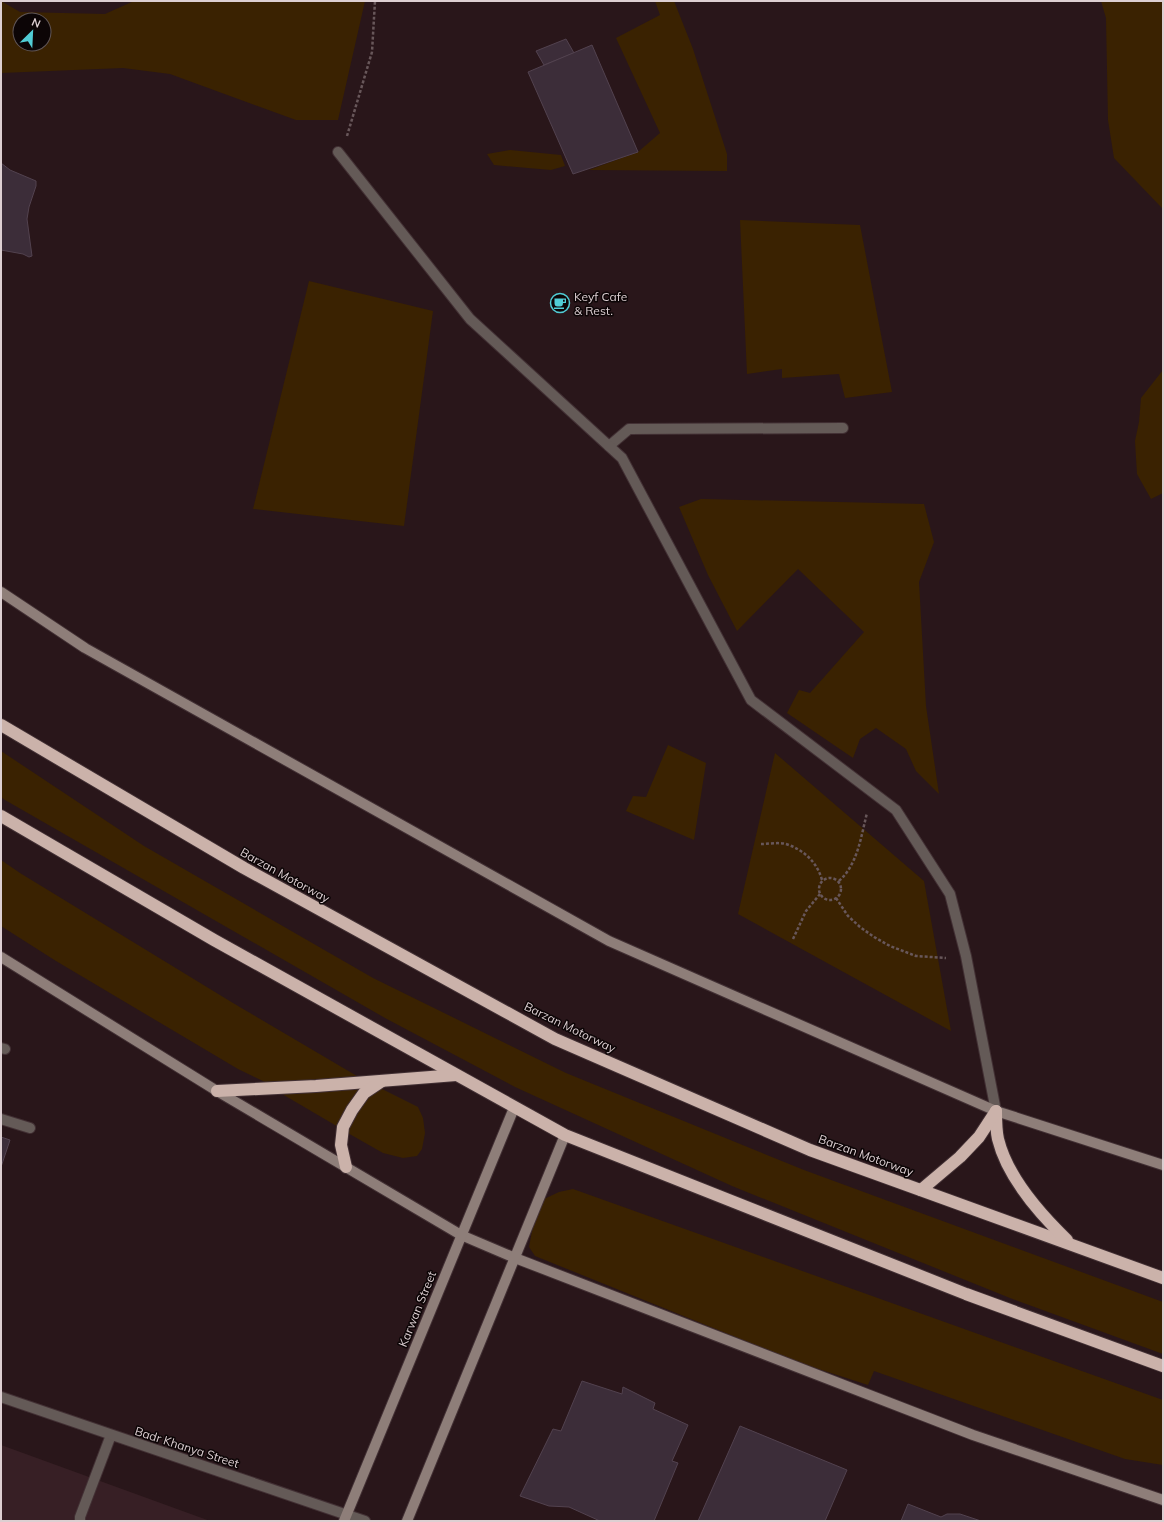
<svg xmlns="http://www.w3.org/2000/svg" width="1164" height="1522" font-family="Mulish,sans-serif">
  <style>
    .built { fill: #371f25 }
    .green { fill: #3a2201; fill-rule: evenodd }
    .building { fill: #3c2d39; stroke: #52424f }
    .lines { fill: none; stroke-linecap: round; stroke-linejoin: round }
    .lane-casing { stroke: #423034; stroke-width: 12 }
    .street-casing { stroke: #423034; stroke-width: 12 }
    .secondary-casing { stroke: #423034; stroke-width: 12 }
    .highway-casing { stroke: #423034; stroke-width: 14 }
    .path { stroke: #68575a; stroke-width: 2.5; stroke-dasharray: 3 2; stroke-linecap: butt }
    .lane { stroke: #645a57; stroke-width: 10 }
    .street { stroke: #645a57; stroke-width: 10 }
    .secondary { stroke: #8e7e79; stroke-width: 10 }
    .highway { stroke: #cbb2aa; stroke-width: 12 }
    .labels { text-anchor: middle; dominant-baseline: central; stroke-width: 3; stroke-linejoin: round; paint-order: stroke }
    .poi-label { font-size: 12px; fill: #ddcfd2; stroke: #0c0506; text-anchor: start }
    .street-label { font-size: 12px; fill: #ddcfd2; stroke: #0c0506 }
  </style>
  <rect width="100%" height="100%" fill="#29161a"/>
  <!-- built -->
  <polygon class="built" points="1,1445 210,1521 1,1521"/>
  <!-- green -->
  <g class="green">
    <path d="M1,1L20,12L105,14L134,1H365L338,120H296L170,74L123,68L1,73ZM20,20H44V44H20Z"/>
    <polygon points="655,1 674,1 693,49 727,154 727,171 589,170 638,152 660,133 616,38 660,15"/>
    <polygon points="1101,1 1163,1 1163,210 1161,207 1114,158 1108,120 1106,18"/>
    <polygon points="510,150 561,155 565,166 551,170 494,165 487,154"/>
    <polygon points="740,220 860,225 892,392 845,398 839,374 782,378 782,369 747,374"/>
    <polygon points="309,281 433,311 404,526 253,509"/>
    <polygon points="1163,370 1163,493 1151,499 1137,474 1135,441 1139,422 1141,398"/>
    <polygon points="701,499 924,504 934,542 919,582 926,706 939,794 916,771 906,749 876,728 860,739 853,758 787,713 799,690 810,693 864,632 798,569 737,631 708,575 679,507"/>
    <polygon points="668,745 706,763 694,840 626,811 633,796 646,797"/>
    <polygon points="1,751 144,846 373,978 566,1073 804,1170 1163,1302 1163,1354 1010,1298 732,1186 515,1087 385,1018 5,800 1,797"/>
    <polygon points="775,753 924,881 951,1031 738,914"/>
    <polygon points="1,860 20,873 233,1003 362,1079 269,1084 238,1069 56,961 1,926"/>
    <polygon points="370,1085 340,1128 277,1091"/>
    <polygon points="378,1087 418,1107 423,1118 425,1133 422,1149 417,1156 403,1158 383,1153 346,1132 351,1116"/>
    <polygon points="573,1189 1163,1400 1163,1465 1125,1459 874,1371 868,1385 800,1363 535,1256 529,1247 533,1226 544,1199 559,1192"/>
  </g>
  <!-- building -->
  <g class="building">
    <polygon points="566,39 574,53 544,65 536,51"/>
    <polygon points="592,45 638,152 573,174 528,72"/>
    <polygon points="1,163 10,170 36,181 36,186 29,207 27,219 32,256 29,257 23,254 1,250"/>
    <polygon points="1,1137 10,1140 1,1167"/>
    <polygon points="582,1381 622,1394 623,1387 655,1403 653,1409 688,1425 672,1461 678,1463 654,1521 600,1521 569,1507 549,1506 520,1496 553,1429 561,1431"/>
    <polygon points="740,1426 847,1470 825,1521 698,1521"/>
    <polygon points="908,1504 941,1517 947,1514 960,1514 981,1521 901,1521"/>
  </g>
  <g class="lines">
    <!-- lane casing -->
    <g class="lane-casing">
      <g id="lane">
        <polyline points="609,446 629,429 843,428"/>
        <polyline points="1,1048 5,1049"/>
        <polyline points="1,1119 30,1128"/>
        <polyline points="80,1521 80,1517 111,1435"/>
      </g>
    </g>
    <!-- street casing -->
    <g class="street-casing">
      <g id="street">
        <polyline points="338,152 470,319 622,458 751,700 896,810 950,894 966,956 996,1111"/>
        <polyline points="1,1397 365,1521"/>
      </g>
    </g>
    <!-- secondary casing -->
    <g class="secondary-casing">
      <g id="secondary">
        <polyline points="1,592 85,648 609,941 996,1111 1163,1165"/>
        <polyline points="1,957 217,1091 461,1235 515,1258 973,1435 1163,1500"/>
        <polyline points="344,1521 514,1108"/>
        <polyline points="407,1521 565,1135"/>
      </g>
    </g>
    <!-- highway casing -->
    <g class="highway-casing">
      <g id="highway">
        <polyline points="1,725 244,868 555,1039 810,1150 1163,1278"/>
        <polyline points="1,816 214,940 565,1135 966,1294 1163,1366"/>
        <polyline points="217,1091 316,1086 456,1075"/>
        <path d="M996,1111C996,1120 996,1130 998,1139C1007,1176 1040,1214 1067,1240"/>
        <polyline points="346,1167 341,1145 343,1127 352,1110 364,1093 382,1081"/>
        <polyline points="921,1190 960,1157 979,1137 996,1111"/>
      </g>
    </g>
    <!-- path -->
    <g class="path">
      <polyline points="347,136 372,52 375,1"/>
      <path d="M761,844C768,844 778,842 786,844C804,850 817,862 822,880"/>
      <circle cx="830" cy="889" r="11"/>
      <path d="M839,881C858,864 861,836 867,813"/>
      <polyline points="836,898 848,916 860,927 874,937 890,946 916,956 946,958"/>
      <polyline points="793,939 806,911 820,894"/>
    </g>
    <!-- lane -->
    <use href="#lane" class="lane"/>
    <!-- street -->
    <use href="#street" class="street"/>
    <!-- secondary -->
    <use href="#secondary" class="secondary"/>
    <!-- highway -->
    <use href="#highway" class="highway"/>
  </g>
  <!-- icons -->
  <defs>
    <g id="cafe-ring" transform="scale(1)"><circle r="9.5" fill="#0c0506" stroke="#51ccd5" stroke-width="1.5"/><path d="M-5.5-4.5H6V0H3Q3 3.5 0 3.5H-2.5Q-5.5 3.5-5.5 0ZM3-3.2v2h1.7v-2ZM-6 4.5H4V6H-6Z" fill="#51ccd5"/></g>
  </defs>
  <g fill-rule="evenodd">
    <use href="#cafe-ring" x="560" y="303"/>
  </g>
  <g class="labels">
    <!-- poi labels -->
    <g class="poi-label">
      <text x="574" y="296">Keyf Cafe<tspan x="574" dy="14">&amp; Rest.</tspan></text>
    </g>
    <!-- street labels -->
    <g class="street-label">
      <text transform="translate(285 875) rotate(29)">Barzan Motorway</text>
      <text transform="translate(570 1027) rotate(26)">Barzan Motorway</text>
      <text transform="translate(866 1155) rotate(20)">Barzan Motorway</text>
      <text transform="translate(417 1309) rotate(-68)">Karwan Street</text>
      <text transform="translate(187 1447) rotate(18)">Badr Khanya Street</text>
    </g>
  </g>
  <!-- border -->
  <rect width="1164" height="1522" fill="none" stroke="#ddcfd2" stroke-width="4"/>
  <!-- north arrow -->
  <g transform="translate(32 32) rotate(24)"><circle r="19" fill="#0c0506" stroke="#605658"/>
  <path d="M0-3L7 15L0 10L-7 15Z" fill="#51ccd5"/>
  <text y="-6" font-size="11" font-weight="bold" text-anchor="middle" fill="#ddcfd2">N</text>
  </g>
</svg>
